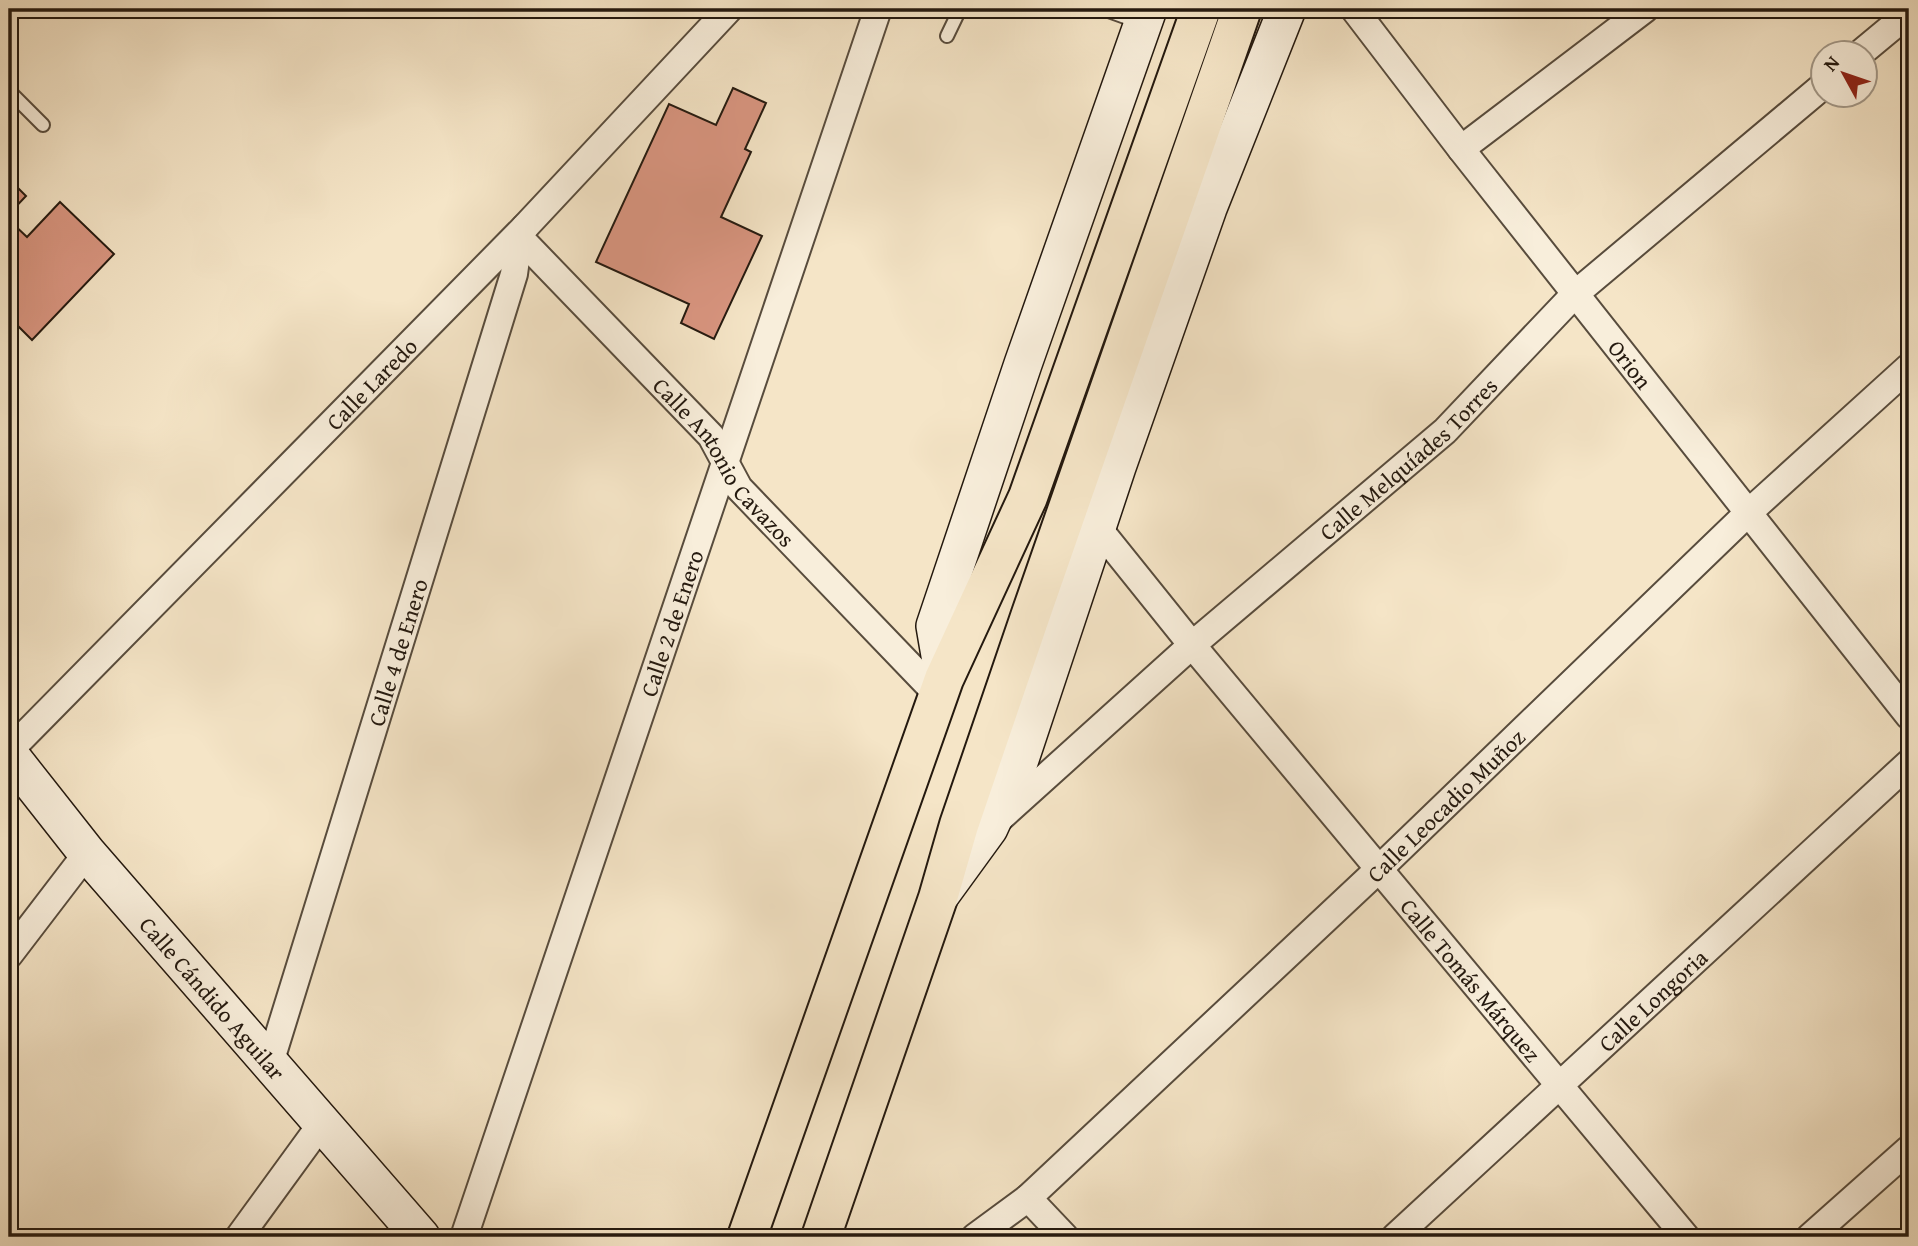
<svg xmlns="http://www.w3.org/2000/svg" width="1918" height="1246" font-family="'Gentium Book Plus',serif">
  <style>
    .building { fill: #d99580; stroke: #24190f; stroke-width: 2 }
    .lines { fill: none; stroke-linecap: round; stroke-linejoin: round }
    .lane-casing { stroke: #584c3d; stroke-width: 16 }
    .street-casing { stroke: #584c3d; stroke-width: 30 }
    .secondary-casing { stroke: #24190f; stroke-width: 40 }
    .highway-casing { stroke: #24190f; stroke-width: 42 }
    .lane { stroke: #f8eedb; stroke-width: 12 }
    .street { stroke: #f8eedb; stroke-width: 26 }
    .secondary { stroke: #f8eedb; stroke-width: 37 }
    .highway { stroke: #f5e5c7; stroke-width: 38 }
    .labels { text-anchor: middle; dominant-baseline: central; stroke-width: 7; stroke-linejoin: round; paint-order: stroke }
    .street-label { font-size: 23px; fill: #24190f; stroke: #f8eedb }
  </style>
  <rect width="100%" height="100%" fill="#f5e5c7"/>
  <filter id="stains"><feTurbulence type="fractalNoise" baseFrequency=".00286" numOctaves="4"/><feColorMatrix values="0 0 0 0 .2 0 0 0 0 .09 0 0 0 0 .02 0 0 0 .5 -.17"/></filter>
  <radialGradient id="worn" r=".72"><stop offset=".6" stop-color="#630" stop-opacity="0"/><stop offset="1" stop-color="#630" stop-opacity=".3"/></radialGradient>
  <!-- building -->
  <g class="building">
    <polygon points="733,88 766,103 745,149 751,152 721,217 762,236 714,339 681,323 689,304 596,262 669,104 716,125"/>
    <polygon points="9,179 26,196 9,214"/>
    <polygon points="60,202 114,254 32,340 9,317 9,220 27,237"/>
  </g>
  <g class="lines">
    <!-- lane casing -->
    <g class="lane-casing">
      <g id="lane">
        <polyline points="1103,9 1139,22"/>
        <polyline points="947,36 960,9"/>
        <polyline points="9,91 43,125"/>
      </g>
    </g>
    <!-- street casing -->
    <g class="street-casing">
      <g id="street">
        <path id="s1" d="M1354,9L1461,149L1909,716"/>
        <polyline points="1862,52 1909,13"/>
        <polyline points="1461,149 1645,9"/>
        <path id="s2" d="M525,227L519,237L711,436L739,488L938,695"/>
        <path id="s3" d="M1098,528L1192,645L1686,1237"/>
        <path id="s4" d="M9,751L526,226L729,9"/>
        <path id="s5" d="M1000,818L1192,645L1445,431L1575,294L1824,85"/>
        <polyline points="9,955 87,853"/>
        <path id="s6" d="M270,1063L514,274L519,237"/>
        <polyline points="1028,1198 1065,1237"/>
        <polyline points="239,1237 322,1123"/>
        <path id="s7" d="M464,1237L878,9"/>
        <path id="s8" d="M975,1237L1028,1198L1380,868L1748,513L1909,367"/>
        <path id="s9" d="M1395,1237L1909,763"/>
        <polyline points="1810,1237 1909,1149"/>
      </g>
    </g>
    <!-- secondary casing -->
    <g class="secondary-casing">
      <g id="secondary">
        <polyline points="944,679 935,626 1023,364 1148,9"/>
        <path id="s10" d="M9,754L87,853L421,1237"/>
        <polyline points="941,894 989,828 1018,765 1117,467 1208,208 1287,9"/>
      </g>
    </g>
    <!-- highway casing -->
    <g class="highway-casing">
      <g id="highway">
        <polyline points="747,1237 944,679 1028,497 1201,9"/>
        <polyline points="821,1237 938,898 959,825 1031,614 1242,9"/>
      </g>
    </g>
    <!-- lane -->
    <use href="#lane" class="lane"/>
    <!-- street -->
    <use href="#street" class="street"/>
    <!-- secondary -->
    <use href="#secondary" class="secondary"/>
    <!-- highway -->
    <use href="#highway" class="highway"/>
  </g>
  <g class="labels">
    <!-- street labels -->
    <g class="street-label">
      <text stroke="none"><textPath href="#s1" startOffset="450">Orion</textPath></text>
      <text stroke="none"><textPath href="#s4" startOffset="516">Calle Laredo</textPath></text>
      <text stroke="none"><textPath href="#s5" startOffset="544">Calle Melquíades Torres</textPath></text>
      <text stroke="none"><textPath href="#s2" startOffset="317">Calle Antonio Cavazos</textPath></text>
      <text stroke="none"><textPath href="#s7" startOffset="648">Calle 2 de Enero</textPath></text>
      <text stroke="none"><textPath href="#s6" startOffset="430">Calle 4 de Enero</textPath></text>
      <text stroke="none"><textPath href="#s8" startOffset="639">Calle Leocadio Muñoz</textPath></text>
      <text stroke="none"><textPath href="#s3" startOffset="586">Calle Tomás Márquez</textPath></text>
      <text stroke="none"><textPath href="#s10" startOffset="318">Calle Cándido Aguilar</textPath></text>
      <text stroke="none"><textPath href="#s9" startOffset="350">Calle Longoria</textPath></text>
    </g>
  </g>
  <!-- margin -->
  <rect width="1918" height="1246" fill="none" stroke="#f5e5c7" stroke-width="35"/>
  <rect x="10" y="10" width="1897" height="1225" fill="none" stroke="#24190f" stroke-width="3.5"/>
  <rect x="18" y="18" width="1883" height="1211" fill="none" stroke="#24190f" stroke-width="2"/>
  <!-- north arrow -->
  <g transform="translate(1844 74) rotate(310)"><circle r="33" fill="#f8eedb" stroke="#a39989" stroke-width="2"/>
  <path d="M0-5L12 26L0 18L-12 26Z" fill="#8f2418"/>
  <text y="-10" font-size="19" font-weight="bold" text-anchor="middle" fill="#24190f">N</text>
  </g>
  <rect width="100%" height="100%" filter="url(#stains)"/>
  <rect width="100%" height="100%" fill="url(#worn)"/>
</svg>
